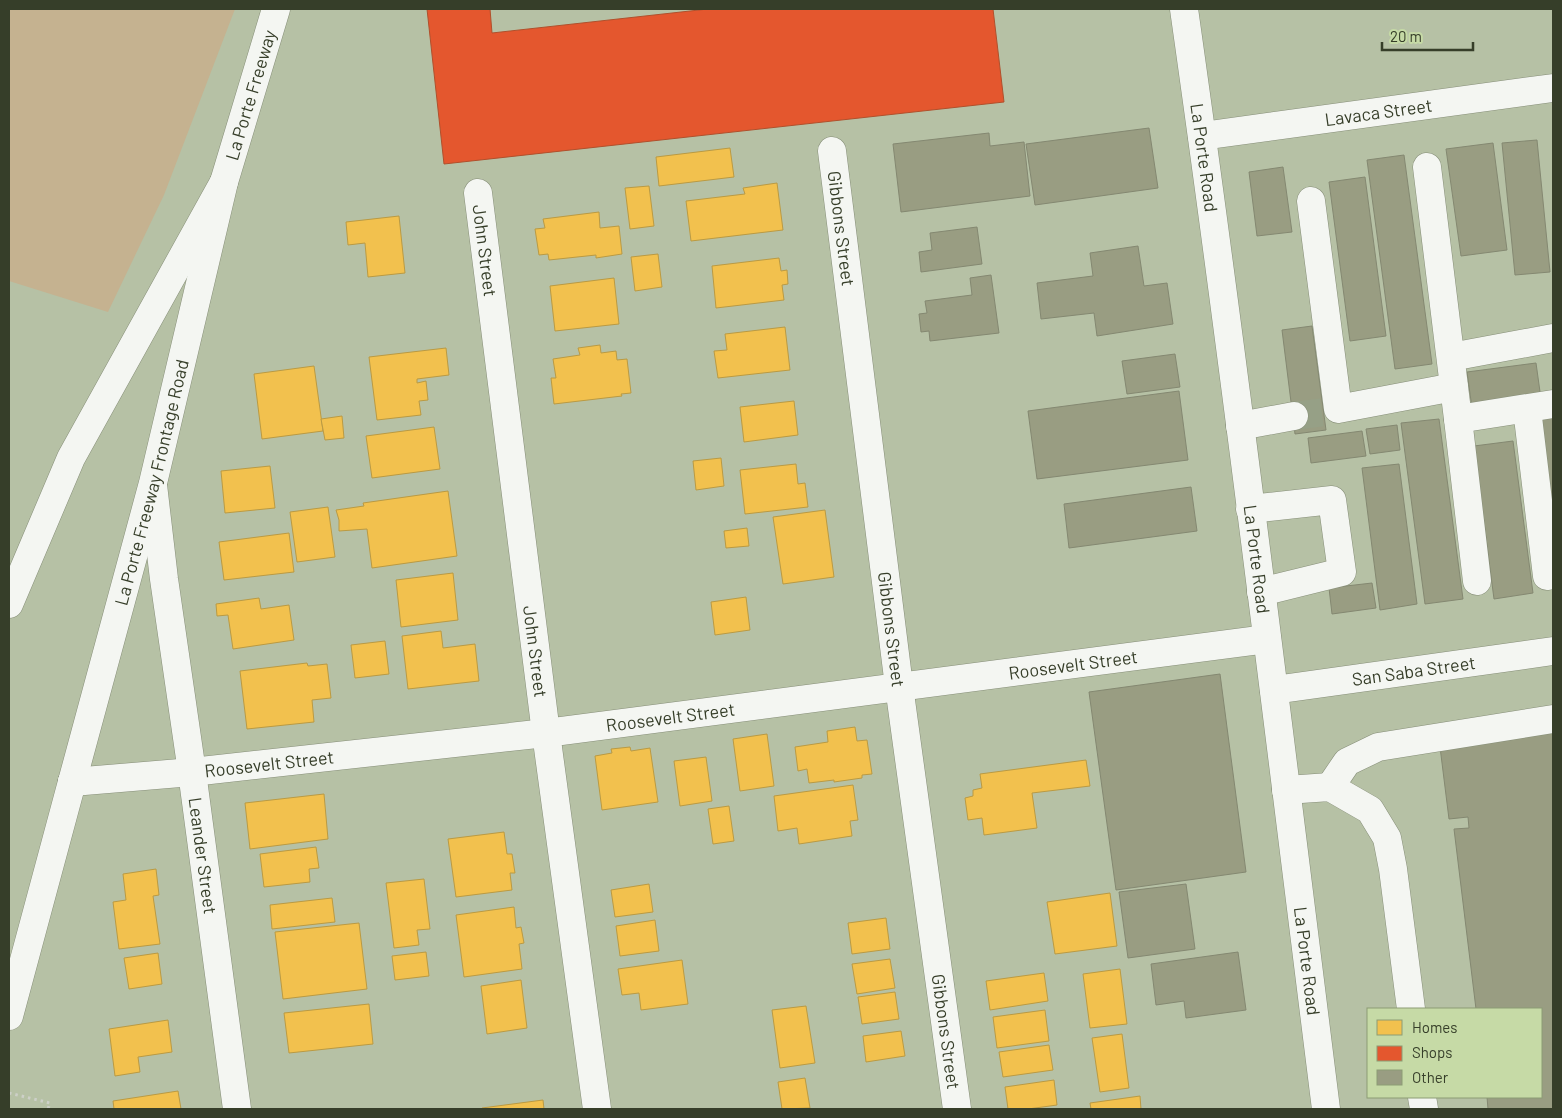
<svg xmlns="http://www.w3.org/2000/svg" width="1562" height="1118" font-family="Barlow,sans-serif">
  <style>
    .green { fill: #c5b290 }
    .homes { fill: #f2c14e; stroke: #ba9a43 }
    .shops { fill: #e4572e; stroke: #b0502c }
    .building { fill: #999d82; stroke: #848871 }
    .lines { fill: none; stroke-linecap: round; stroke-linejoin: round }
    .minor-tunnel { stroke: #96a086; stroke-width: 28; stroke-dasharray: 28 14; stroke-linecap: butt }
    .minor-casing { stroke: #868e78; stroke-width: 29 }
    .major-casing { stroke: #868e78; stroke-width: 29 }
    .highway-casing { stroke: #868e78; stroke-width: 29 }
    .path { stroke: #cdd0c8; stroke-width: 3; stroke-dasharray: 2.5 4; stroke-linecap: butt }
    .minor { stroke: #f4f6f2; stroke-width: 28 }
    .major { stroke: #f4f6f2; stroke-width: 28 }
    .highway { stroke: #f4f6f2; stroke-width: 28 }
    .labels { text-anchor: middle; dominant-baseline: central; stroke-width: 5; stroke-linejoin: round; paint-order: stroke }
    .street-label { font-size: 18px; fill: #363e29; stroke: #c6daa6 }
  </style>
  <rect width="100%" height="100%" fill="#b6c1a5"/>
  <!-- green -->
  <polygon class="green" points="9,9 235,9 164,195 108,312 9,281"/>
  <!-- homes -->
  <g class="homes">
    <polygon points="730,148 734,177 659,186 656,157"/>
    <polygon points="777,183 783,230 691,241 686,201 745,194 743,188"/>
    <polygon points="649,186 654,226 630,229 625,188"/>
    <polygon points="599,212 600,228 619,226 622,254 596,258 596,255 549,260 548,254 539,255 535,229 545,228 543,219"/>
    <polygon points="399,216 405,273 368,277 365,243 348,245 346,222"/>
    <polygon points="658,254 662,287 635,291 631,257"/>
    <polygon points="779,258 781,271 787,270 788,284 782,285 784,300 716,308 712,266"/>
    <polygon points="614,278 619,324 555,331 550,286"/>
    <polygon points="785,327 790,370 718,378 714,351 727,350 725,334"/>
    <polygon points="600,345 601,353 616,351 617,360 627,359 631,393 621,394 622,396 554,404 551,378 556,378 553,359 580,355 578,348"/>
    <polygon points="446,348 449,375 417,379 417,383 426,381 428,400 419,401 421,415 377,420 369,357"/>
    <polygon points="314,366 323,431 262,439 254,374"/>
    <polygon points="794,401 798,435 744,442 740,407"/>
    <polygon points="342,416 344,438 325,440 321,419"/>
    <polygon points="434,427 440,469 372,478 366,436"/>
    <polygon points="721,458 724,486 696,490 693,461"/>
    <polygon points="796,464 798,484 805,483 808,507 745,514 740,470"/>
    <polygon points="270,466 275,508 225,513 221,471"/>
    <polygon points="448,491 457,556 372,568 367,529 339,531 339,520 336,510 364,506 363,503"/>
    <polygon points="328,507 335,557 297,562 290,512"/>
    <polygon points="825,510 834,577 783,584 773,517"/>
    <polygon points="747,528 749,546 726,548 724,531"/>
    <polygon points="289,533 294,572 224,580 219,542"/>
    <polygon points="453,573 458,620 401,627 396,580"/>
    <polygon points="746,597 750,630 715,635 711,602"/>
    <polygon points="259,598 261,609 289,605 294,640 233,649 228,615 217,616 216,604"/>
    <polygon points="441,631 443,648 475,644 479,681 408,689 402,636"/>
    <polygon points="385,641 389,674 355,678 351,645"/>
    <polygon points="307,663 308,666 327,664 331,698 312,700 314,722 247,729 240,671"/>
    <polygon points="855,727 857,741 867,740 872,774 862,775 862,778 834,782 834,780 809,783 807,769 798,771 795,747 828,742 827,731"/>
    <polygon points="767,734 774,786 740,791 733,739"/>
    <polygon points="630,747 631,751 650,748 658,802 602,810 595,756 612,753 611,749"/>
    <polygon points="706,757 712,801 680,806 674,761"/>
    <polygon points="1086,760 1090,786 1032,793 1037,828 984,835 982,818 968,820 965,798 973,796 973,790 982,788 980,774"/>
    <polygon points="853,785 858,820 850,821 852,836 799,844 797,828 778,831 774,796"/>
    <polygon points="324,794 328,839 250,849 245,803"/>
    <polygon points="729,806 734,841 713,844 708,809"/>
    <polygon points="504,832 507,854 512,854 515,873 510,873 512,890 456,897 448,839"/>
    <polygon points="316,847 319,868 309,869 310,882 264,887 260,854"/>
    <polygon points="156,869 159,895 153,896 160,944 119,949 113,902 126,900 123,874"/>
    <polygon points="424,879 430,929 417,930 419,945 394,948 386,883"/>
    <polygon points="649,884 653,912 615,917 611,890"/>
    <polygon points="1110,893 1117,946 1055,954 1047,902"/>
    <polygon points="332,898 335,922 272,929 270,905"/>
    <polygon points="514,907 516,928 521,927 524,943 519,944 522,969 464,977 456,915"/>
    <polygon points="886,918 890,949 852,954 848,923"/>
    <polygon points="655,920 659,951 620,956 616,926"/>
    <polygon points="359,923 367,989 283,999 275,932"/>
    <polygon points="426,952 429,976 395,980 392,956"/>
    <polygon points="158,953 162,984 129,989 124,958"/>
    <polygon points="890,959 895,988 857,994 852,964"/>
    <polygon points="682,960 688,1004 641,1010 639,993 622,995 618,969"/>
    <polygon points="1120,969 1127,1024 1090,1028 1083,974"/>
    <polygon points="1044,973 1048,1001 990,1010 986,981"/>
    <polygon points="521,980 527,1028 487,1034 481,986"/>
    <polygon points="895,992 899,1019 862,1024 858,997"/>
    <polygon points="369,1004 373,1044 289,1053 284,1013"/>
    <polygon points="806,1006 815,1063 780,1068 772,1010"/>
    <polygon points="1045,1010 1049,1041 997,1048 993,1017"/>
    <polygon points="168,1020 172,1052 138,1057 140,1072 115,1076 109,1029"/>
    <polygon points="901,1031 905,1056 866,1062 863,1036"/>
    <polygon points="1122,1034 1129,1088 1100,1092 1092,1038"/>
    <polygon points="1049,1045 1053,1070 1003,1077 999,1052"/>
    <polygon points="805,1078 810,1108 782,1109 778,1082"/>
    <polygon points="1054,1080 1057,1105 1028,1109 1008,1109 1005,1087"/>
    <polygon points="178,1091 181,1109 114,1109 113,1101"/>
    <polygon points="1140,1096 1141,1109 1091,1109 1090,1103"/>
    <polygon points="543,1100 544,1109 482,1109 482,1108"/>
  </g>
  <!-- shops -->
  <polygon class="shops" points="427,9 490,9 492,33 708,9 993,9 1004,102 444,164"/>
  <!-- building -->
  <g class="building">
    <polygon points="1149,128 1158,188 1035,205 1026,144"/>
    <polygon points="989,133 990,146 1024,142 1030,196 901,212 893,144"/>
    <polygon points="1537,140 1550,272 1515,275 1502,143"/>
    <polygon points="1493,143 1507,250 1461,256 1446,149"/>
    <polygon points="1404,155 1432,364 1395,369 1367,160"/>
    <polygon points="1283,167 1292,232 1257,236 1249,172"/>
    <polygon points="1365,177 1386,336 1350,341 1329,182"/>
    <polygon points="977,227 982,264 921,272 919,252 932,250 930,233"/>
    <polygon points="1138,246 1144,286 1167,283 1173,324 1097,336 1094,313 1041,319 1037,283 1093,276 1090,253"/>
    <polygon points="991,275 999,333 930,341 929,331 921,332 919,314 927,313 925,301 972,295 970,278"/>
    <polygon points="1312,326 1326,430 1295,434 1282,330"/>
    <polygon points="1175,354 1180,387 1127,394 1122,361"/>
    <polygon points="1536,363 1541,399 1472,408 1467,372"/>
    <polygon points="1179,391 1188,460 1037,479 1028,411"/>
    <polygon points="1553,412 1553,528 1538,414"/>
    <polygon points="1439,419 1463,599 1425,604 1401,423"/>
    <polygon points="1397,425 1400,450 1370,454 1366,429"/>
    <polygon points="1362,431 1366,456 1311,463 1308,438"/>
    <polygon points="1513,441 1533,593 1494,599 1474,446"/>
    <polygon points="1399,464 1417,604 1380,610 1362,468"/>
    <polygon points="1191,487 1197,531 1069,548 1064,504"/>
    <polygon points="1372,583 1376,608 1332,614 1329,588"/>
    <polygon points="1220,674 1246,872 1116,890 1089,692"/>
    <polygon points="1553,729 1553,1109 1488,1109 1487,1097 1541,1097 1541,1009 1476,1009 1454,829 1469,828 1468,817 1449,819 1440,747"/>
    <polygon points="1186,884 1195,949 1128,958 1119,892"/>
    <polygon points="1238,952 1246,1010 1186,1018 1184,1001 1156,1005 1151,964"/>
  </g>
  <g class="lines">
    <!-- minor-tunnel -->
    <polyline class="minor-tunnel" points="1294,416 1324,412"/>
    <!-- minor casing -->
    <g class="minor-casing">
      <g id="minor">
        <path id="s1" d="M1184,9C1236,375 1280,742 1326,1109"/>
        <path id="s2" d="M1202,136L1553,88"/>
        <path id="s3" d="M832,151L899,686L957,1109"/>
        <polyline points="1427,167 1458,419 1553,404"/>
        <path id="s4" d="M478,193L546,733L597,1109"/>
        <polyline points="1311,201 1338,409 1454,387"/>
        <polyline points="1451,357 1553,338"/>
        <polyline points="1527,409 1547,576"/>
        <polyline points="1458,419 1477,581"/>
        <polyline points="1240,426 1294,416"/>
        <path id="s5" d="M153,485L164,579L192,772L237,1109"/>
        <polyline points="1250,509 1332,500 1342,572 1261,592"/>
        <path id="s6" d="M1274,690L1553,651"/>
        <path id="s7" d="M72,782L192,772L546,733L1267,639"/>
        <polyline points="1330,787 1347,762 1378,747 1553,719"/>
        <polyline points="1286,790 1330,787 1370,810 1387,838 1393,869 1411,1009"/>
        <polyline points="1422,1097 1424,1109"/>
      </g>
    </g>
    <!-- major casing -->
    <g class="major-casing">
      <g id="major">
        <path id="s8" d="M72,782L153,483L224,182L276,9"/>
      </g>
    </g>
    <!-- highway casing -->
    <g class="highway-casing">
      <g id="highway">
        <polyline points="9,604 71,458 224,182"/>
        <polyline points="9,1016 72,782"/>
      </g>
    </g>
    <!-- path -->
    <polyline class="path" points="9,1093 50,1103 48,1109"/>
    <!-- minor -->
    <use href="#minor" class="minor"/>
    <!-- major -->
    <use href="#major" class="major"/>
    <!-- highway -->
    <use href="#highway" class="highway"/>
  </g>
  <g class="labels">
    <!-- street labels -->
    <g class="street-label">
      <text stroke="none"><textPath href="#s8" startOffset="710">La Porte Freeway</textPath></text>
      <text stroke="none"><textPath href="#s2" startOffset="178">Lavaca Street</textPath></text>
      <text stroke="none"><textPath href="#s1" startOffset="150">La Porte Road</textPath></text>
      <text stroke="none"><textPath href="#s3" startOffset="78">Gibbons Street</textPath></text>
      <text stroke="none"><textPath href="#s4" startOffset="58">John Street</textPath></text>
      <text stroke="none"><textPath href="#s8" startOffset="310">La Porte Freeway Frontage Road</textPath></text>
      <text stroke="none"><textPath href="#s1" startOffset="555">La Porte Road</textPath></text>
      <text stroke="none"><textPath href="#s3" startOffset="482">Gibbons Street</textPath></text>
      <text stroke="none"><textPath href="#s4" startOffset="462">John Street</textPath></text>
      <text stroke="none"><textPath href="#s7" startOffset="1008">Roosevelt Street</textPath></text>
      <text stroke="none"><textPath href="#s6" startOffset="141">San Saba Street</textPath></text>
      <text stroke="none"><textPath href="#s7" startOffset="602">Roosevelt Street</textPath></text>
      <text stroke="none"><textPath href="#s7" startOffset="198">Roosevelt Street</textPath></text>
      <text stroke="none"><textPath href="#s5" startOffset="374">Leander Street</textPath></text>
      <text stroke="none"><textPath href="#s1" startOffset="960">La Porte Road</textPath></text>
      <text stroke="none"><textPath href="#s3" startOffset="888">Gibbons Street</textPath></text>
    </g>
  </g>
  <!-- border -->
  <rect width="1562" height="1118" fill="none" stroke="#363e29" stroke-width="20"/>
  <!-- legend -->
  <rect x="1367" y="1008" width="175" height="90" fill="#c6daa6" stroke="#8c9c74"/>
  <rect x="1377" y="1020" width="25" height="15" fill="#f2c14e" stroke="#8c9c74"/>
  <text x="1412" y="1033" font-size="15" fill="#363e29">Homes</text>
  <rect x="1377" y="1046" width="25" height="15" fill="#e4572e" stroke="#8c9c74"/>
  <text x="1412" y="1058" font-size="15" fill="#363e29">Shops</text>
  <rect x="1377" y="1070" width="25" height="15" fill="#999d82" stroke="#8c9c74"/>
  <text x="1412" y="1083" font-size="15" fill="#363e29">Other</text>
  <!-- scale -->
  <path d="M1382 42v8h91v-8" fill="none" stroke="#363e29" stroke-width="2.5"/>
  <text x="1390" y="42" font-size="15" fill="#363e29" stroke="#c6daa6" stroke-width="4" paint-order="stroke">20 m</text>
</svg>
